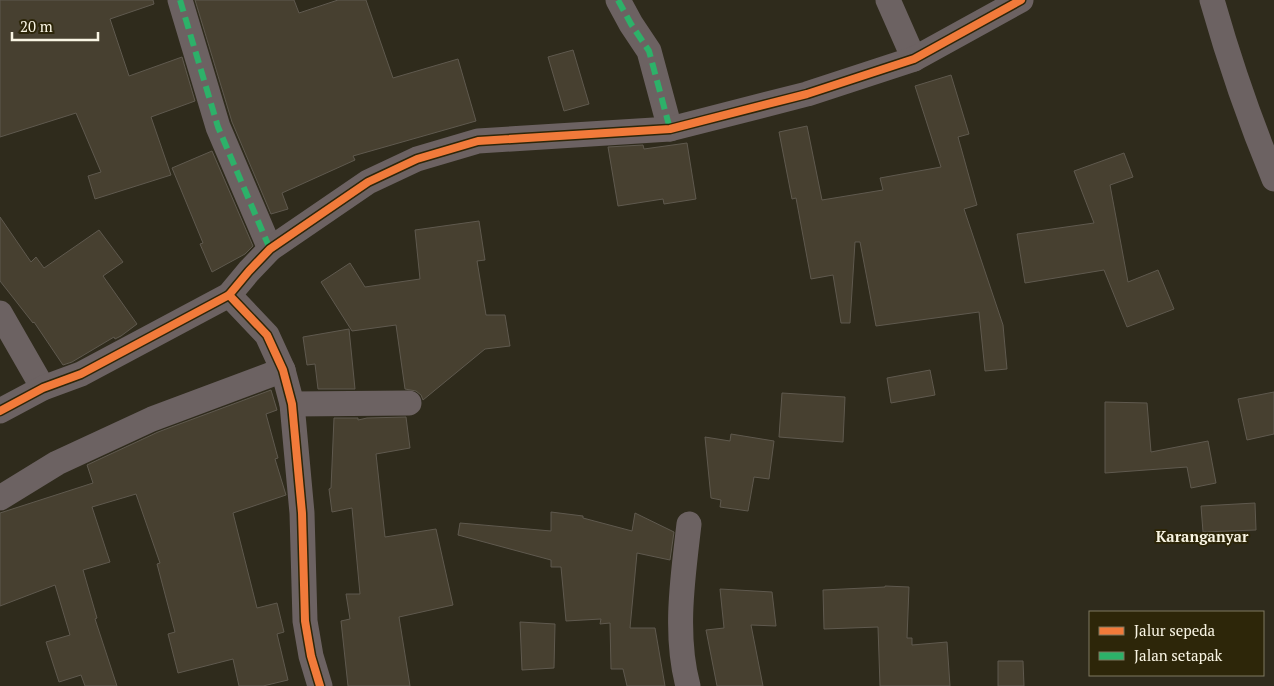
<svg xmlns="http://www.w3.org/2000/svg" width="1274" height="686" font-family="'PT Serif',serif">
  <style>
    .building { fill: #474030; stroke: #5f594e }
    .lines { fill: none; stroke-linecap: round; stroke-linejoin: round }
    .street { stroke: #6c6262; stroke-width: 25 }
    .quiet { stroke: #2db169; stroke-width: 6; stroke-dasharray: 12 6; stroke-linecap: butt }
    .cycleway-casing { stroke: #2d2609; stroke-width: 11 }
    .cycleway { stroke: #f17a3a; stroke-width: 8 }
    .labels { text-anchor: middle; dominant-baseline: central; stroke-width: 4; stroke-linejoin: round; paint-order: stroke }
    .quarter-label { font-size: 15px; font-weight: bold; fill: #f9f5e4; stroke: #2d2609 }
  </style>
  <rect width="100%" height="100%" fill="#2f2b1c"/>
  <!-- building -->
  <g class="building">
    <polygon points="0,0 153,0 154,4 110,19 129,76 182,57 195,101 151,117 171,175 95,199 88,176 101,172 76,113 0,137"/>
    <polygon points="195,0 294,0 299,13 338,0 366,0 393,78 458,59 476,121 353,156 355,160 282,193 288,209 271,214 232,122"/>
    <polygon points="573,50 589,104 564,111 548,57"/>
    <polygon points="951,75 969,134 958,137 977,205 964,209 1003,325 1007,369 985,371 979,312 876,326 860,242 855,242 850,323 841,323 833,275 811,279 796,198 792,199 779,132 807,126 822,200 883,190 880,178 941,167 915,86"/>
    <polygon points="687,143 696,199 664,204 663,199 618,206 608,147 643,145 644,149"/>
    <polygon points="212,151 253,246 245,254 212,272 200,244 203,243 172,168"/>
    <polygon points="1124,153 1133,177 1110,185 1128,282 1158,270 1174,309 1127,327 1104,270 1025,283 1017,234 1094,223 1074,171"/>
    <polygon points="0,217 31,262 36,257 44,268 99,230 123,262 103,276 137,324 121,336 115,339 114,337 72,362 63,365 34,322 33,323 0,281"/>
    <polygon points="479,221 485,260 477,261 486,315 505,315 510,346 485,349 423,400 421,395 416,391 405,389 396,325 352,331 321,282 350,263 365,287 420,279 415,230"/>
    <polygon points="349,329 355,389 318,389 315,364 307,365 303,337"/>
    <polygon points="930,370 935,395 891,403 887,378"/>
    <polygon points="271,390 277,410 266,414 278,458 275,459 286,495 233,513 257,608 277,603 284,632 277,634 288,680 263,686 239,686 233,659 178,673 168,634 175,632 157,564 160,563 136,494 92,507 110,562 83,570 97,618 95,619 117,686 85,686 81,675 59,682 46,642 70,635 55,585 0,606 0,513 93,483 87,465 158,432"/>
    <polygon points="1274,392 1274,434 1247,440 1238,399"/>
    <polygon points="782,393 845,397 843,442 779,437"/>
    <polygon points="1105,402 1147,403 1151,452 1208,441 1216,483 1191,488 1187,467 1105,473"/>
    <polygon points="406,417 410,448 376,454 385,537 436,529 453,605 399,617 410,686 348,686 341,621 350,619 346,594 360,594 352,508 332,512 329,489 331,488 334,418 358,418 358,420 367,418"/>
    <polygon points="731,434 774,441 769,479 754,477 748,511 720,507 721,500 711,498 705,437 730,441"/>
    <polygon points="1255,503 1256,530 1203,532 1201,506"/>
    <polygon points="551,512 583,516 583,518 632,531 635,513 674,532 670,560 637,553 630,628 655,628 665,686 627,686 623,669 611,669 610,623 600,624 601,619 566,621 561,567 551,567 551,560 458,535 460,523 551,531"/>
    <polygon points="885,586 909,587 907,638 912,638 912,645 947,642 950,686 880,686 878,627 824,629 823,590 885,587"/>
    <polygon points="720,589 772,592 776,626 751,625 763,686 717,686 706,630 724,628"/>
    <polygon points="520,622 555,624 554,668 522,670"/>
    <polygon points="998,661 1023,661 1024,686 998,686"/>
  </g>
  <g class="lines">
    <!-- street -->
    <g class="street">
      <polyline points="180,0 218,127 270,249"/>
      <polyline points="618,0 631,24 649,51 670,129"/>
      <polyline points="888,0 914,59"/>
      <path d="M1212,0C1229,60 1250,121 1274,179"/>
      <polyline points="229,295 267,335 283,370 292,404 302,513 305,621 311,656 320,686"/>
      <polyline points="0,313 43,388"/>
      <polyline points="292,404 409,403"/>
      <polyline points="0,411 43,388 81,374 229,295 249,271 270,249 368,182 417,159 478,141 670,129 807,94 914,59 1021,0"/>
      <polyline points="0,498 57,463 152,419 283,370"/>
      <path d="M688,686C674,634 683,576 689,524"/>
    </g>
    <!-- quiet -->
    <g class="quiet">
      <polyline points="180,0 218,127 270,249"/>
      <polyline points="618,0 631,24 649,51 670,129"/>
    </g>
    <!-- cycleway casing -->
    <g class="cycleway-casing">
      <g id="cycleway">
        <polyline points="229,295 267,335 283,370 292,404 302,513 305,621 311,656 320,686"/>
        <polyline points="0,411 43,388 81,374 229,295 249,271 270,249 368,182 417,159 478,141 670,129 807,94 914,59 1021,0"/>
      </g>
    </g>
    <!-- cycleway -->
    <use href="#cycleway" class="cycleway"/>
  </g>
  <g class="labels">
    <!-- quarter labels -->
    <g class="quarter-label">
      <text x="1202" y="536">Karanganyar</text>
    </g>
  </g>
  <!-- legend -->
  <rect x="1089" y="611" width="175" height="65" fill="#2d2609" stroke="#7f7961"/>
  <rect x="1099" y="627" width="25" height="8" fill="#f17a3a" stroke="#7f7961"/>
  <text x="1134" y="636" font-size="15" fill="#f9f5e4">Jalur sepeda</text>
  <rect x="1099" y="652" width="25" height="8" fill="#2db169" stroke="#7f7961"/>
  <text x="1134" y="661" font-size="15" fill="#f9f5e4">Jalan setapak</text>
  <!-- scale -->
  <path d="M12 32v8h86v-8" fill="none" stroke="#f9f5e4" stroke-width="2.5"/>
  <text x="20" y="32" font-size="15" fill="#f9f5e4" stroke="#2d2609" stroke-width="4" paint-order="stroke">20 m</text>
</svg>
